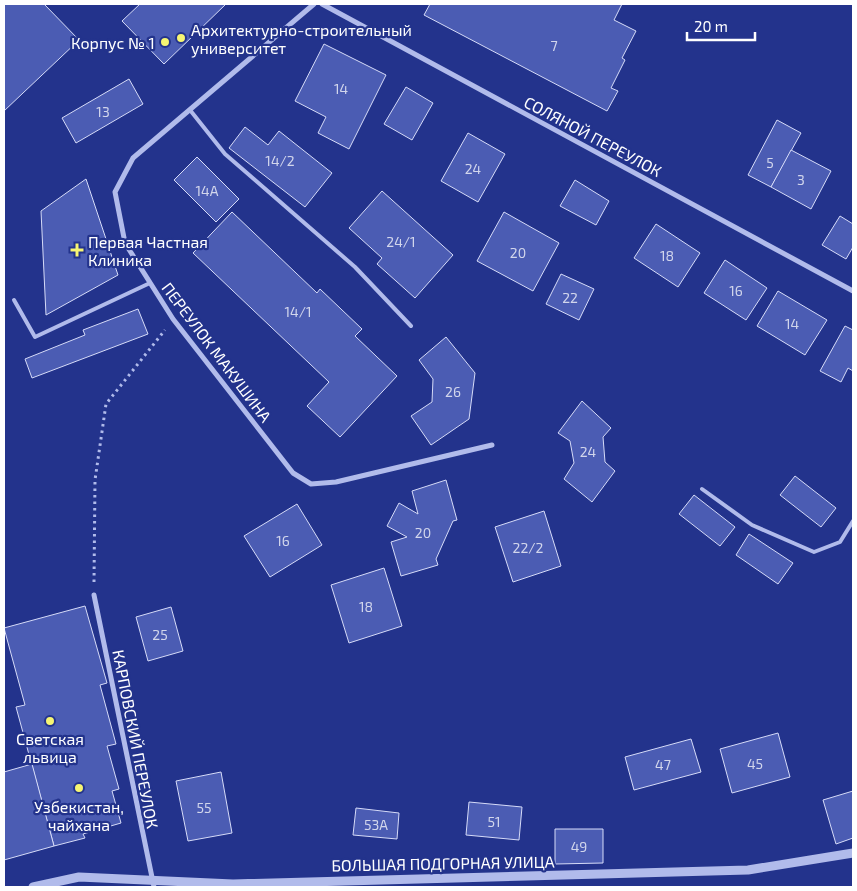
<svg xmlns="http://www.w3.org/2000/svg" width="857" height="891" font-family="'Exo 2',sans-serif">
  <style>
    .building { fill: #4b5cb3; stroke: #d6dbf8 }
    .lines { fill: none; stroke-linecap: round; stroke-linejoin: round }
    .path { stroke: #b1bbeb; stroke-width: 3; stroke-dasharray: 2.5 4; stroke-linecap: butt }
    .service { stroke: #b1bbeb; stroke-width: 4 }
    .minor { stroke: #b1bbeb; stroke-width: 5 }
    .tertiary { stroke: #b1bbeb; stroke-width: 9 }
    .poi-dot { fill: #f6f573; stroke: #23338c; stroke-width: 2 }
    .labels { text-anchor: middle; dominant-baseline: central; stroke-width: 4.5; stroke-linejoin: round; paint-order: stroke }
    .number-label { font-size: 14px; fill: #d2d6ec }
    .poi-label { font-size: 16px; fill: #fff; stroke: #23338c; text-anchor: start }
    .street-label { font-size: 16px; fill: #fff; stroke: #23338c }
  </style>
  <rect width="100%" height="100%" fill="#23338c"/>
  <!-- building -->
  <g class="building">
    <polygon points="4,4 44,4 79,40 4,111"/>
    <polygon points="140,4 226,4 164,64 122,21"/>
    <polygon points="430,4 622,4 614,20 636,31 622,58 625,60 611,88 618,91 607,111 424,15"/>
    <polygon points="324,44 386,75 349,149 318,133 326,117 295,101"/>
    <polygon points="129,79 143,104 76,143 62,118"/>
    <polygon points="406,87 433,103 412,140 384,124"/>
    <polygon points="777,120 801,133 771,187 748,175"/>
    <polygon points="245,127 268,145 279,131 332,173 305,207 229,148"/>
    <polygon points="468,133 505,154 478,202 441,181"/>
    <polygon points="791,150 831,171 811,209 771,187"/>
    <polygon points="197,157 239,199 216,222 174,180"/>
    <polygon points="86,179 118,275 46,315 41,211"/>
    <polygon points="575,180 609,201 596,225 560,206"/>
    <polygon points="382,191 453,255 415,298 377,264 382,258 349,228"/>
    <polygon points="232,212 317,293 320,289 362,329 355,336 397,376 340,437 307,406 329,382 193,253"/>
    <polygon points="504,212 559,243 533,291 477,261"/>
    <polygon points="840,216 853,224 853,247 846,259 822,245"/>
    <polygon points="656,224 700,253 678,287 634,258"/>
    <polygon points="725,260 767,288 746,320 704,293"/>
    <polygon points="561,274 594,289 579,320 546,304"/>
    <polygon points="778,291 827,320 805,355 757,326"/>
    <polygon points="138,309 148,334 32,378 25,359 85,335 83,330"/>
    <polygon points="845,326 853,330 853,371 848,368 841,382 820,371"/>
    <polygon points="446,337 475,373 469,419 431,445 411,416 432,402 433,379 419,360"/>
    <polygon points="582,401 611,428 603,437 605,462 615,471 592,502 564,479 574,463 570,441 558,433"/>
    <polygon points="795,476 836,508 821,527 780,495"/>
    <polygon points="446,480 457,520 453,521 436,559 438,565 401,576 391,542 407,537 387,526 399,503 418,514 412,491"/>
    <polygon points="694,495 735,527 720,546 679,514"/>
    <polygon points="297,504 322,545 270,577 244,536"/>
    <polygon points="544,511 561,566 513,582 495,527"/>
    <polygon points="749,534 793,563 778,584 736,555"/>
    <polygon points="384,568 402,626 349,643 331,585"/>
    <polygon points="85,606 107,683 100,685 116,744 107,746 119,789 112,791 121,823 83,834 85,838 54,846 16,707 25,705 4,628"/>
    <polygon points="171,607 183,651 148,661 136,617"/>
    <polygon points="778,733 790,777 732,793 720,749"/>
    <polygon points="691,739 701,772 634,790 625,757"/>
    <polygon points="32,764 54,846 4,860 4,772"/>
    <polygon points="221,772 232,833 188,841 176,781"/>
    <polygon points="853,791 853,838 836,844 823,800"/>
    <polygon points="469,802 522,807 519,840 466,835"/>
    <polygon points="356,808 399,813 397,839 353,835"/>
    <polygon points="555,829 603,829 603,863 555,864"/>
  </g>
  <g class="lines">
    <!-- path -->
    <polyline class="path" points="94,582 95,480 106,404 165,330"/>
    <!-- service -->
    <g class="service">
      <polyline points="190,110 225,154 355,267 411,326"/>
      <polyline points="14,300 35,337 150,283"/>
      <polyline points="702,489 752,525 814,552 840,542 853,521"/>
    </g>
    <!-- minor -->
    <g class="minor">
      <polyline points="314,4 133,158 115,192 125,243 173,319 293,473 311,484 336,482 492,445"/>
      <polyline points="322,4 853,291"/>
      <polyline points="94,595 154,887"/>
    </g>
    <!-- tertiary -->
    <polyline class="tertiary" points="33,887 79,877 233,884 748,870 853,853"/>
  </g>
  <!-- markers -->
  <g class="poi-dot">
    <circle cx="181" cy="38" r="5"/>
    <circle cx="165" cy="42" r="5"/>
    <path d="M74.5 242.5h5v5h5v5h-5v5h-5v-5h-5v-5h5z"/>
    <circle cx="50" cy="721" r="5"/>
    <circle cx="79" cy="788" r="5"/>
  </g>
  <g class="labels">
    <!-- number labels -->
    <g class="number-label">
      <text x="554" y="45">7</text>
      <text x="341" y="88">14</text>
      <text x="103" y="111">13</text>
      <text x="280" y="160">14/2</text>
      <text x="770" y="162">5</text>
      <text x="473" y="168">24</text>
      <text x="801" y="179">3</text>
      <text x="207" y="190">14А</text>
      <text x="401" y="241">24/1</text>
      <text x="518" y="252">20</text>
      <text x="667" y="255">18</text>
      <text x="736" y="290">16</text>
      <text x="570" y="297">22</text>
      <text x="298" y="311">14/1</text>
      <text x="792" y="323">14</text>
      <text x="453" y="391">26</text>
      <text x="588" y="451">24</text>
      <text x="423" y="532">20</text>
      <text x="283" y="540">16</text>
      <text x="528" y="547">22/2</text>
      <text x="366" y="606">18</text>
      <text x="160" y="634">25</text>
      <text x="755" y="763">45</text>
      <text x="663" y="764">47</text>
      <text x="204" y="807">55</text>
      <text x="494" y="821">51</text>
      <text x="376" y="824">53А</text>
      <text x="579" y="846">49</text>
    </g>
    <!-- poi labels -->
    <g class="poi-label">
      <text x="191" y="29">Архитектурно-строительный<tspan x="191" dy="18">университет</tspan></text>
      <text x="155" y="42" text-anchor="end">Корпус № 1</text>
      <text x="88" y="241">Первая Частная<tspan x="88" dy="18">Клиника</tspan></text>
      <text x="50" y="738" text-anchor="middle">Светская<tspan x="50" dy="18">львица</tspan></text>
      <text x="79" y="806" text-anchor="middle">Узбекистан,<tspan x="79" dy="18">чайхана</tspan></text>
    </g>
    <!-- street labels -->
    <g class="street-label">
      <text transform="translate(593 136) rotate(28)">СОЛЯНОЙ ПЕРЕУЛОК</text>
      <text transform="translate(217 352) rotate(53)">ПЕРЕУЛОК МАКУШИНА</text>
      <text transform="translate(136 739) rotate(79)">КАРПОВСКИЙ ПЕРЕУЛОК</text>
      <text transform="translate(443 863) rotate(-1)">БОЛЬШАЯ ПОДГОРНАЯ УЛИЦА</text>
    </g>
  </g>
  <!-- border -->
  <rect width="857" height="891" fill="none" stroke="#ffffff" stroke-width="10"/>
  <!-- scale -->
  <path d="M687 32v8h68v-8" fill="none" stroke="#ffffff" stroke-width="2.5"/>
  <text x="694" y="32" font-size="15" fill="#ffffff" stroke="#23338c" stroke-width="4" paint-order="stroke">20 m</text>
</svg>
